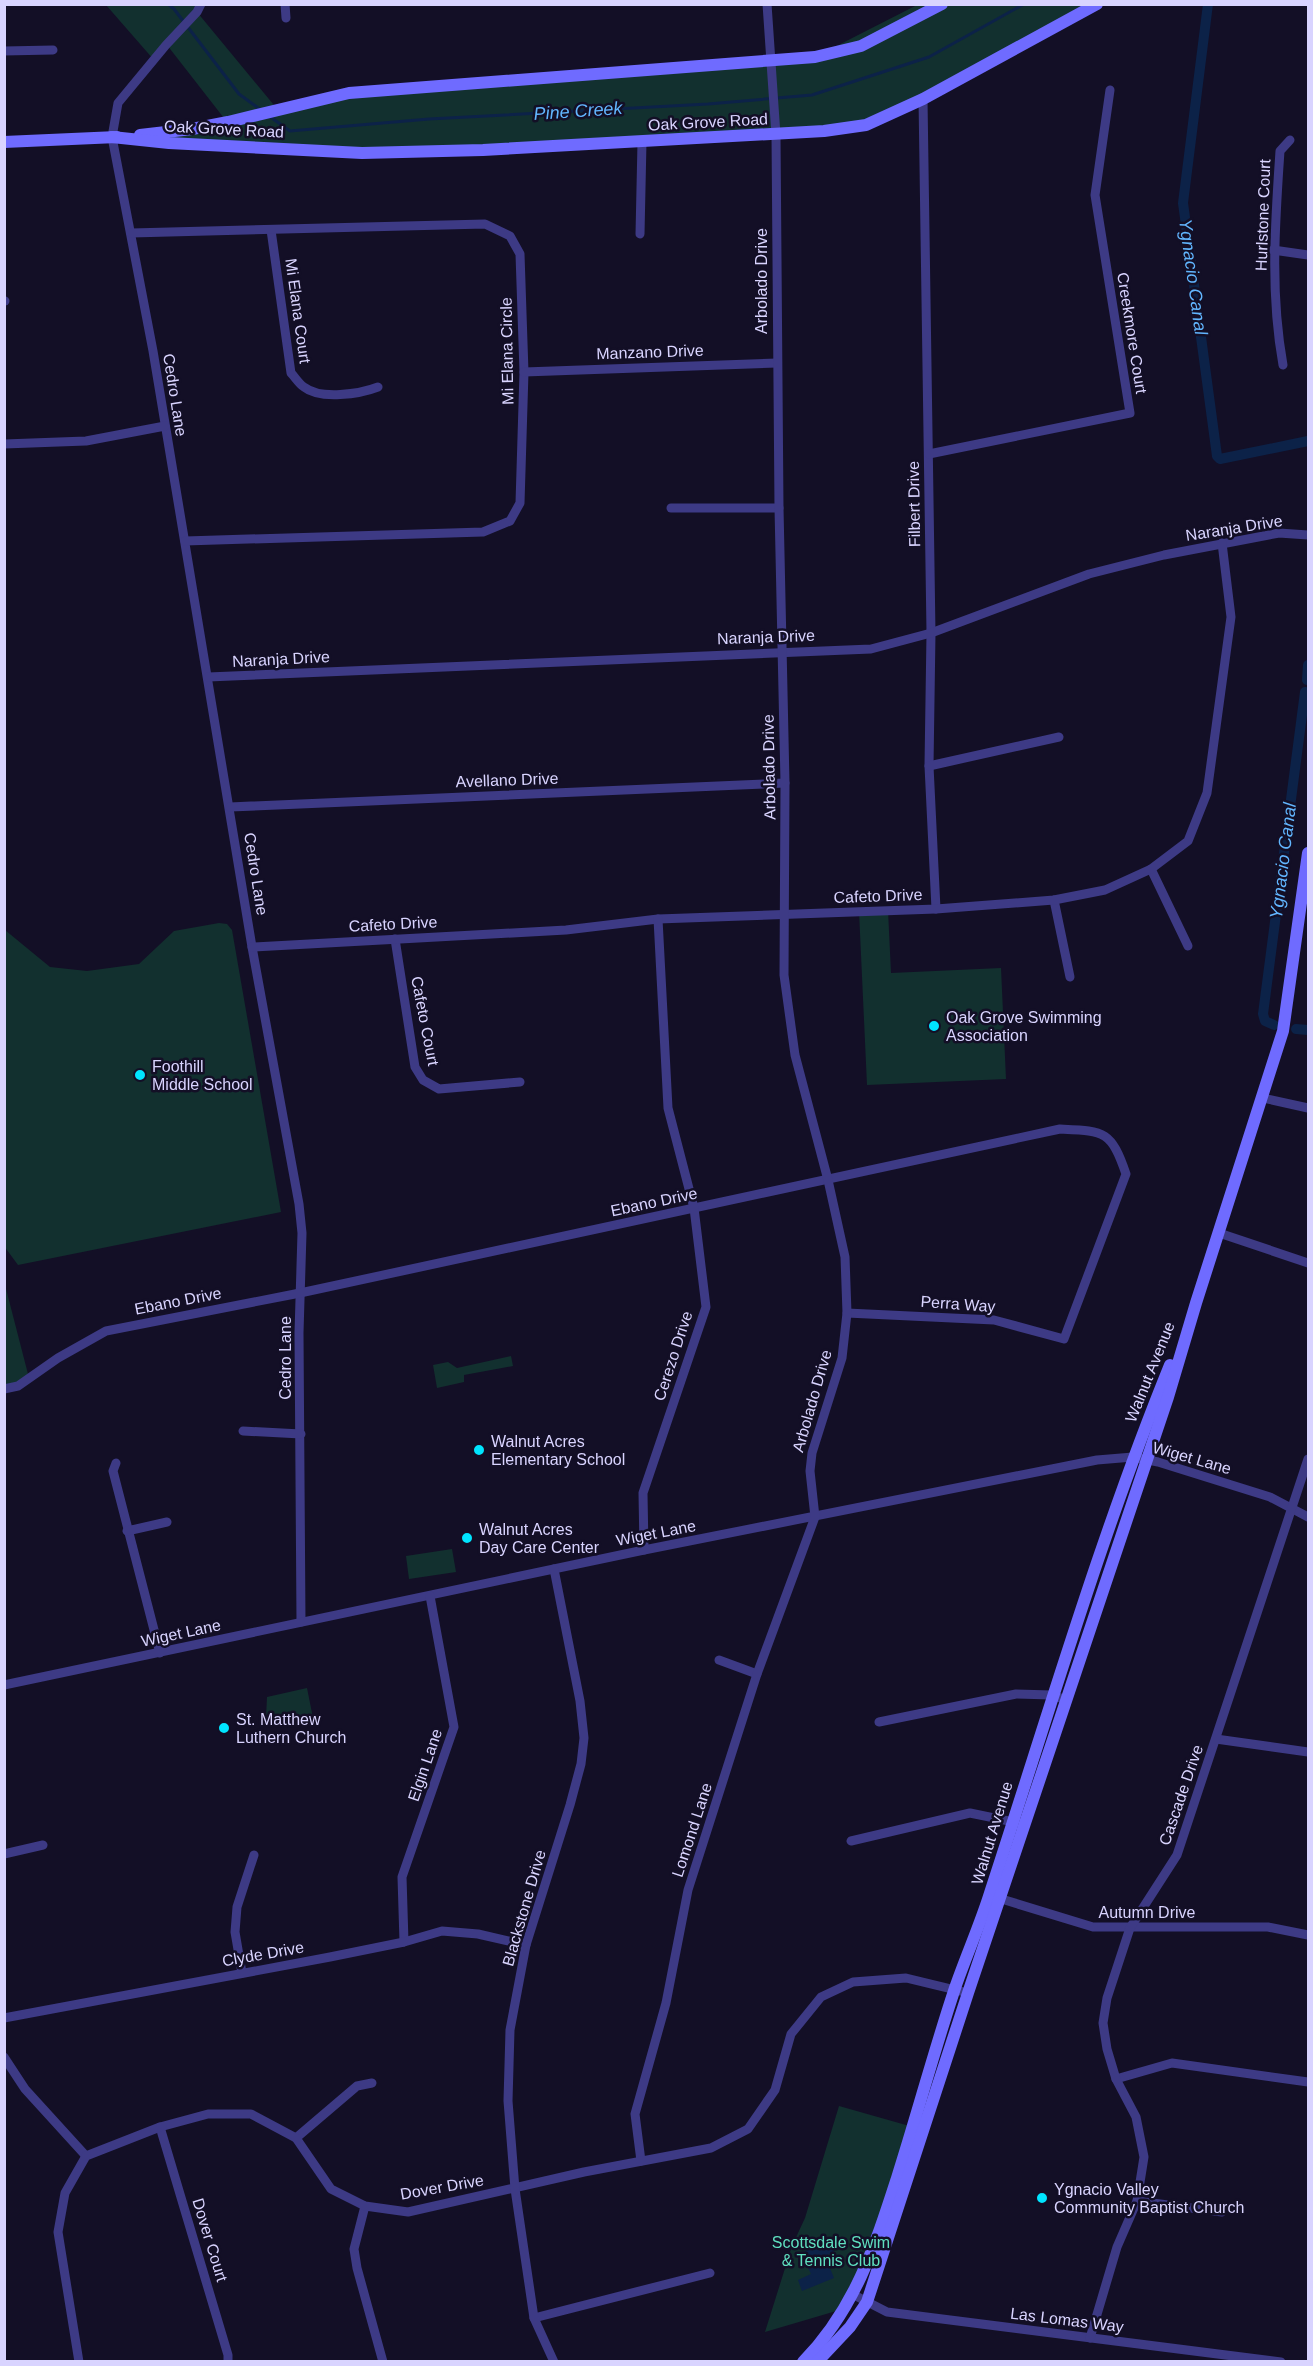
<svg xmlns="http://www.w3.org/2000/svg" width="1313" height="2366" font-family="Helvetica,sans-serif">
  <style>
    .green { fill: #12302f }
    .water { fill: #0c2248 }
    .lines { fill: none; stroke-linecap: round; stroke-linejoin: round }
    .stream { stroke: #0c2248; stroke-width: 3 }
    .canal { stroke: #0c2248; stroke-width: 10 }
    .street { stroke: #3d3a85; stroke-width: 9 }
    .secondary { stroke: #6f6bff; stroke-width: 12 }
    .poi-dot { fill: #00e5ff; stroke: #130f26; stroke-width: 2 }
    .labels { text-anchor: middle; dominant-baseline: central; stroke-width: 5; stroke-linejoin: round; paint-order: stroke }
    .street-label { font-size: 16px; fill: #d9d4ff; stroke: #130f26 }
    .poi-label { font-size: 16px; fill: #d9d4ff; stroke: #130f26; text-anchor: start }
    .park-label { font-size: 16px; fill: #5fe0c0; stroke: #130f26 }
    .water-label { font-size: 18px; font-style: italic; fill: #62b6ff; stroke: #130f26 }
  </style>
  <rect width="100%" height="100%" fill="#130f26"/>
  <!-- green -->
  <g class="green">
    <polygon points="106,5 201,5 197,12 278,110 349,93 815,57 917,5 1097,5 866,125 362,153 112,137 227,122 167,45 154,60"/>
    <polygon points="888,910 891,973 1001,968 1006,1079 867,1085 859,911"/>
    <polygon points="219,923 227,924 232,930 281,1212 18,1265 4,1246 5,930 50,967 87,971 139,964 174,931"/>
    <polygon points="4,1281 29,1378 4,1389"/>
    <polygon points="511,1356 513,1366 464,1375 464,1382 437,1388 433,1365 448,1362 457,1368"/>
    <polygon points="452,1549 456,1572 409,1579 406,1556"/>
    <polygon points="307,1688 313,1718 274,1727 266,1718 267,1697"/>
    <polygon points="839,2106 913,2127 891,2197 843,2309 765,2332 792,2246 805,2218"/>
  </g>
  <!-- water -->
  <polygon class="water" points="830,2240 834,2252 825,2256 834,2278 802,2291 798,2280 811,2274 801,2253"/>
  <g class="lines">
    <!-- stream -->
    <g class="stream">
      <polyline points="168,4 174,9 239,94 261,110"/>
      <polyline points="269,116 290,131 429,119 708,104 812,95 929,57 1024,4"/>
    </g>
    <!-- canal -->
    <g class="canal">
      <polyline points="1208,4 1183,203 1217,456 1220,459 1308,441"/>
      <polyline points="1307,680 1308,665"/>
      <polyline points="1274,1025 1265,1021 1263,1014 1305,692"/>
      <polyline points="1296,1029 1308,1030"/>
    </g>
    <!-- street -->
    <g class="street">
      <polyline points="201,4 197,12 166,45 118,103 112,137 153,351 252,947 299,1204 302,1233 299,1333 301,1622"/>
      <polyline points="285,4 286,18"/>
      <polyline points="4,51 53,50"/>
      <polyline points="923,99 931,633 929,766 936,909"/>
      <path d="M271,230L291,373C295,377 299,384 304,387C320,400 360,394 378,387"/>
      <polyline points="131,233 485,224 510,236 520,254 524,372 520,503 510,521 483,532 185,541"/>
      <polyline points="640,234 642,142"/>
      <polyline points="1273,250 1308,255"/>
      <polyline points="4,301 5,301"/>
      <path d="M1283,365C1270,293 1275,224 1280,151L1290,140"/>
      <polyline points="524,372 777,363"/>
      <polyline points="4,444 86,441 165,426"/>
      <polyline points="929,454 1130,413 1095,195 1110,90"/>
      <polyline points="671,508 779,508"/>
      <polyline points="208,677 871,649 931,633 1089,574 1164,555 1279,533 1308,535"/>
      <polyline points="929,766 1059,737"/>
      <polyline points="230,807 785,783"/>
      <polyline points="1151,869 1188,946"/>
      <polyline points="1054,900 1070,977"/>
      <polyline points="395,939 415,1067 423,1080 439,1089 520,1082"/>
      <polyline points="252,947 566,930 658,919 936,909 1054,900 1105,890 1151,869 1188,841 1207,793 1231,617 1222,543"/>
      <polyline points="1263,1098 1308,1108"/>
      <polyline points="1219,1233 1308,1263"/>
      <path d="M4,1389L18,1386L58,1358L106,1331L300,1293L1060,1129C1104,1131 1111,1130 1126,1174L1064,1339L994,1320L847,1313"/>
      <polyline points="243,1431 301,1434"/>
      <polyline points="116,1463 113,1471 160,1653"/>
      <polyline points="127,1531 167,1522"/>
      <polyline points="644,1550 643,1493 706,1307 694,1208 668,1108 658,919"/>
      <polyline points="719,1660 757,1674"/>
      <polyline points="4,1685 644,1550 1097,1460 1133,1457 1158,1462 1270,1497 1308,1517"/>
      <polyline points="879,1722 1016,1694 1052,1695 1066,1700"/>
      <polyline points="1216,1739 1308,1752"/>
      <polyline points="851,1841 970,1813 1019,1823"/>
      <polyline points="4,1854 43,1845"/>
      <polyline points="995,1897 1093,1927 1268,1927 1308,1935"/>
      <polyline points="404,1942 402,1877 454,1727 430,1596"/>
      <polyline points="242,1973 235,1932 237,1907 254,1855"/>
      <polyline points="4,2018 330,1957 404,1942 442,1931 478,1934 526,1945"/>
      <polyline points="4,2057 25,2089 86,2156"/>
      <polyline points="1116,2079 1172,2063 1308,2082"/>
      <polyline points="160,2127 228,2355 228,2362"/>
      <polyline points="296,2138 357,2086 372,2083"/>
      <polyline points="641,2161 635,2114 666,2003 688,1890 757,1674 815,1517 810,1471 812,1453 842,1358 847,1313 845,1257 828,1180 795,1055 784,975 785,783 779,508 776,135 767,4"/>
      <polyline points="1137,2201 1222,2212"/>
      <polyline points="365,2206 354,2249 357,2268 383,2362"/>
      <polyline points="854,2295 887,2312 1281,2362"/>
      <polyline points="534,2318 710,2273"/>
      <polyline points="1090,2338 1117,2247 1137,2201 1144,2157 1136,2117 1116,2079 1107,2049 1103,2023 1107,1998 1130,1928 1177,1855 1308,1459"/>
      <polyline points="79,2362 58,2232 65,2193 86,2156 160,2127 208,2114 251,2114 296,2138 331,2189 365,2206 408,2212 584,2172 711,2148 748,2129 775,2090 791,2034 821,1997 853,1982 906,1978 968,1993"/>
      <polyline points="554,2362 534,2318 515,2189 508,2101 510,2030 526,1945 570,1805 581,1764 584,1738 580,1701 554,1569"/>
    </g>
    <!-- secondary -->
    <g class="secondary">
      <polyline points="140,135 192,129 228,122 349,93 815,57 861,46 942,4"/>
      <polyline points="112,137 169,143 362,153 483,150 824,131 866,125 923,99 1097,4"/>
      <polyline points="4,142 117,137"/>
      <path d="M803,2362C855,2309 875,2246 897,2178C917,2115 934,2051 955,1988C966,1956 980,1925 990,1893C1048,1716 1100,1537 1170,1365"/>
      <polyline points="817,2362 850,2327 867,2302 968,1993 1168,1397 1196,1303 1283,1031 1308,853"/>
    </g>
  </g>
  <!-- markers -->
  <g class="poi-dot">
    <circle cx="934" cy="1026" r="6"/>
    <circle cx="140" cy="1075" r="6"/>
    <circle cx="479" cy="1450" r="6"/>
    <circle cx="467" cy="1538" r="6"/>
    <circle cx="224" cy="1728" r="6"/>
    <circle cx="1042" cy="2198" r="6"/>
  </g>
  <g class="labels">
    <!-- street labels -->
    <g class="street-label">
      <text transform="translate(708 122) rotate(-3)">Oak Grove Road</text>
      <text transform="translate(224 129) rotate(3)">Oak Grove Road</text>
      <text transform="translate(1263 215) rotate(-88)">Hurlstone Court</text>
      <text transform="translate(761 281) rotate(-90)">Arbolado Drive</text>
      <text transform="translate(298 311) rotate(82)">Mi Elana Court</text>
      <text transform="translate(1132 333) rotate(81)">Creekmore Court</text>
      <text transform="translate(507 351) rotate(-91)">Mi Elana Circle</text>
      <text transform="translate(650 352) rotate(-2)">Manzano Drive</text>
      <text transform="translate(175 395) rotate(81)">Cedro Lane</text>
      <text transform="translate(914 504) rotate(-91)">Filbert Drive</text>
      <text transform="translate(1234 528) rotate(-9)">Naranja Drive</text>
      <text transform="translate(766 637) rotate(-2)">Naranja Drive</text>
      <text transform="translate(281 659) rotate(-3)">Naranja Drive</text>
      <text transform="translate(769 767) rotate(-91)">Arbolado Drive</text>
      <text transform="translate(507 780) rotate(-2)">Avellano Drive</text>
      <text transform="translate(256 874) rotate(81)">Cedro Lane</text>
      <text transform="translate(878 896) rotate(-2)">Cafeto Drive</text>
      <text transform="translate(393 924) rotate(-3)">Cafeto Drive</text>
      <text transform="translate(425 1021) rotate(79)">Cafeto Court</text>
      <text transform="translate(654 1202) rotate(-12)">Ebano Drive</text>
      <text transform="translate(178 1301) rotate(-11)">Ebano Drive</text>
      <text transform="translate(958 1304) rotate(4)">Perra Way</text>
      <text transform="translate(673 1356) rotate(-72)">Cerezo Drive</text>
      <text transform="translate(285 1358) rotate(-90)">Cedro Lane</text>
      <text transform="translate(1150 1372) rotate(-68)">Walnut Avenue</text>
      <text transform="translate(812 1401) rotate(-74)">Arbolado Drive</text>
      <text transform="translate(1192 1458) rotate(16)">Wiget Lane</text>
      <text transform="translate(656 1533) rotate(-11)">Wiget Lane</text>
      <text transform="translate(181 1633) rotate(-12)">Wiget Lane</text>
      <text transform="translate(425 1765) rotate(-71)">Elgin Lane</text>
      <text transform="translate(1181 1795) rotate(-71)">Cascade Drive</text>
      <text transform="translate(692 1830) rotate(-72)">Lomond Lane</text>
      <text transform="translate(992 1833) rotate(-73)">Walnut Avenue</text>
      <text transform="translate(524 1908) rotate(-74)">Blackstone Drive</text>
      <text x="1147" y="1912">Autumn Drive</text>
      <text transform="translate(263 1954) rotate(-10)">Clyde Drive</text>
      <text transform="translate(442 2187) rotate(-10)">Dover Drive</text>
      <text transform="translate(210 2240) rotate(73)">Dover Court</text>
      <text transform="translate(1067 2320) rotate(7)">Las Lomas Way</text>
    </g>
    <!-- poi labels -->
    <g class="poi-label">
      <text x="946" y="1017">Oak Grove Swimming<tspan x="946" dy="18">Association</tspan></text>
      <text x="152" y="1066">Foothill<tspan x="152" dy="18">Middle School</tspan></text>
      <text x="491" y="1441">Walnut Acres<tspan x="491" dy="18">Elementary School</tspan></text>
      <text x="479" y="1529">Walnut Acres<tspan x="479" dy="18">Day Care Center</tspan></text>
      <text x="236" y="1719">St. Matthew<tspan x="236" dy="18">Luthern Church</tspan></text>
      <text x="1054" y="2189">Ygnacio Valley<tspan x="1054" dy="18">Community Baptist Church</tspan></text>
    </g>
    <!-- park labels -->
    <g class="park-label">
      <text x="831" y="2242">Scottsdale Swim<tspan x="831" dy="18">&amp; Tennis Club</tspan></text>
    </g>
    <!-- water labels -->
    <g class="water-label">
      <text transform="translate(578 111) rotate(-4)">Pine Creek</text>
      <text transform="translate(1193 277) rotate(82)">Ygnacio Canal</text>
      <text transform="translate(1283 861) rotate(-83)">Ygnacio Canal</text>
    </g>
  </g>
  <!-- border -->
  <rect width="1313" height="2366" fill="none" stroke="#d9d4ff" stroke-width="12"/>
</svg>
